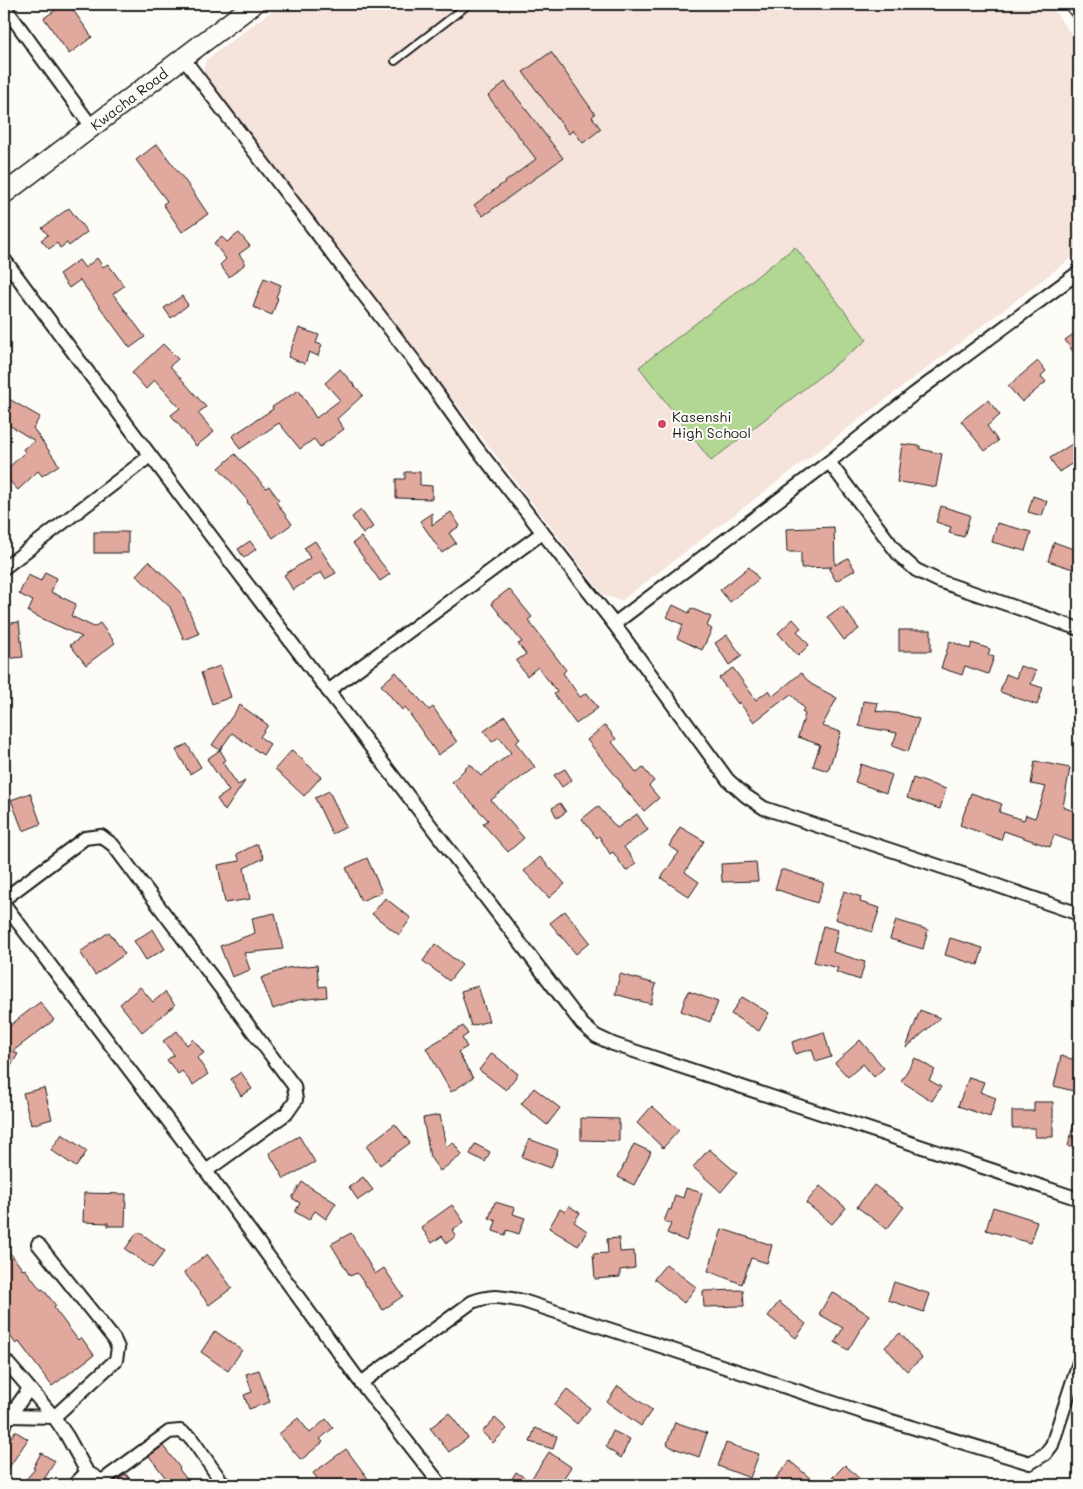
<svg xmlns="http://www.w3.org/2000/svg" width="1083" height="1489" font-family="Mali,sans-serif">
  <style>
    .built { fill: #f5e3dc }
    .green { fill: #b1d793; stroke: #667a58 }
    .building { fill: #e1a89e; stroke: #1c1c1c }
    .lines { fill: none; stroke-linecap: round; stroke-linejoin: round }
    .service-casing { stroke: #1c1c1c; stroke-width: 10 }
    .minor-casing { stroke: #1c1c1c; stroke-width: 16 }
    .secondary-casing { stroke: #1c1c1c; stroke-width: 22 }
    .service { stroke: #fdfcf7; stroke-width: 6 }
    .minor { stroke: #fdfcf7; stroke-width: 12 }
    .secondary { stroke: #fdfcf7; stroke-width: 19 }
    .poi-dot { fill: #d1495b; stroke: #fdfcf7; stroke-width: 2 }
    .labels { text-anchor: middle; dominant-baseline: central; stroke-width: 4; stroke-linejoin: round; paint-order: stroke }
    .street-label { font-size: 14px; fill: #1c1c1c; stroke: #fdfcf7 }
    .poi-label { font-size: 14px; fill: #1c1c1c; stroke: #fdfcf7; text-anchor: start }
  </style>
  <rect width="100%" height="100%" fill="#fdfcf7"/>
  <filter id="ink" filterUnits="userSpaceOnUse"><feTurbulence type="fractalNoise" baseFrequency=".02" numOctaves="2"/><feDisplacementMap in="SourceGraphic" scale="10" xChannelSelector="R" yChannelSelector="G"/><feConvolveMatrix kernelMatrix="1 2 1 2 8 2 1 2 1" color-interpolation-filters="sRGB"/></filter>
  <g filter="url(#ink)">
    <!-- built -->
    <polygon class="built" points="281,4 1049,4 1079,45 1079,252 622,600 604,596 202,73 206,60"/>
    <!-- green -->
    <polygon class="green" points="795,247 867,340 711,461 639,367"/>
    <!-- building -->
    <g class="building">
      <polygon points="64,4 69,4 92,37 69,54 44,18"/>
      <polygon points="551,52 595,114 592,117 601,129 583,143 573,130 569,134 523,72"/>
      <polygon points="505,82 563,158 483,216 474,205 536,159 488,96"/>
      <polygon points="157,144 189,186 208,214 182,232 163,204 167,201 136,160"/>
      <polygon points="69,208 87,232 69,246 67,243 60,248 57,243 49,249 41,240 48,235 42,228"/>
      <polygon points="239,233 250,246 239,254 244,261 244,265 229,277 220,265 226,259 214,243 222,237 227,242"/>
      <polygon points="97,258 103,267 108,264 124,286 113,294 145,337 130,348 80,280 69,288 59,274 79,260 85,268"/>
      <polygon points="264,278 281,285 276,297 278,298 272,315 253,307"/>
      <polygon points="182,296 188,305 171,318 164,308"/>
      <polygon points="299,328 319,335 316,343 322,345 318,356 309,352 305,364 288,357"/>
      <polygon points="1079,330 1079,360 1065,340"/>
      <polygon points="163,344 178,359 170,366 206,407 198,413 214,432 196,446 171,415 180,408 155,380 146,389 132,373"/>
      <polygon points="1038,361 1046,371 1041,376 1046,382 1022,402 1008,386"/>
      <polygon points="340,369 363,395 337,419 344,429 320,447 314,439 300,449 279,423 240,449 232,436 273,409 272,407 299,390 316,418 340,400 325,383"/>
      <polygon points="4,396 40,417 33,428 59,465 42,476 38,471 18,490 4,475 4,472 25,452 23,449 35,441 4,422"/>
      <polygon points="988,400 1000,415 987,426 998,441 985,451 961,421"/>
      <polygon points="902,444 920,446 920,449 942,454 936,487 915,483 915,484 897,482"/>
      <polygon points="1072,444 1079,455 1079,459 1059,472 1050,458"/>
      <polygon points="235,454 266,488 269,486 279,500 276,502 292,524 273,538 247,502 248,501 219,468"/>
      <polygon points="405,472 420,472 420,485 432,486 432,499 396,498 396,479 405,479"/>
      <polygon points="1033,496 1047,501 1042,516 1028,512"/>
      <polygon points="941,506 970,515 964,537 949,533 951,527 936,522"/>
      <polygon points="361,510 373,527 363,534 352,517"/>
      <polygon points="451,512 460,526 449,533 456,543 442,553 420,521 432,513 432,525"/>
      <polygon points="997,523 1031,532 1025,551 992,542"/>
      <polygon points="834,527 835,565 848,558 855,570 836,581 829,569 832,567 801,568 801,552 787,552 786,529"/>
      <rect x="94" y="532" width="34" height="21"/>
      <polygon points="361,537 390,574 380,581 353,543"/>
      <polygon points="250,541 256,549 244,558 238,549"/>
      <polygon points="315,541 336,573 325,579 321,572 293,590 284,575 310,558 304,548"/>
      <polygon points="1054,542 1079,551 1079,562 1076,570 1048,561"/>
      <polygon points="149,561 181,592 199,634 184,640 170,607 136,575"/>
      <polygon points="749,567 759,579 730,602 720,590"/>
      <polygon points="45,572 57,578 51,592 76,604 71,616 94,627 100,623 115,643 86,665 70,645 82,637 28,612 33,601 19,594 28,575 41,581"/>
      <polygon points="509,589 532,617 528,620 566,670 563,673 580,697 587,693 598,708 576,724 554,694 557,692 538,667 527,676 516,661 526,654 518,644 522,642 491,603"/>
      <polygon points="673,605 689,613 691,608 711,617 707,626 712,629 702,650 677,638 683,625 667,617"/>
      <polygon points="842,606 859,629 844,640 827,617"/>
      <polygon points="793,619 801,628 797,631 809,645 798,656 778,633"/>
      <polygon points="19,622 23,657 4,659 4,624"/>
      <rect x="899" y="630" width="32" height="21"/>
      <polygon points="727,635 742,656 729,665 715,643"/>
      <polygon points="950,641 970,649 972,643 990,649 988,655 994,657 988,674 965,666 962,675 941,668"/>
      <polygon points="220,666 231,697 212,704 201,673"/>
      <polygon points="1020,666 1036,671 1031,684 1043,688 1037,705 1000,692 1006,674 1016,678"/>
      <polygon points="733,668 756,700 769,690 773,696 801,673 811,684 837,698 822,726 841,732 828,771 813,766 820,745 798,737 805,714 802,712 804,708 791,694 754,722 739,702 738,704 719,678"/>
      <polygon points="396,672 429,710 433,707 457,742 438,755 405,707 402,710 381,685"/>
      <polygon points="863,701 878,703 876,711 903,714 919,719 908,752 892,746 897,733 859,726"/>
      <polygon points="240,705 268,725 260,737 270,744 263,755 232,733 220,750 212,745"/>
      <polygon points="505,716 520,739 516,743 535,767 491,800 524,838 508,852 483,824 488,820 452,782 470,764 481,776 511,753 499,737 492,742 484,731"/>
      <polygon points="605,725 616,739 612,742 637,773 643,768 654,781 649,786 659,798 644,811 622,786 623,785 587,740"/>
      <polygon points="187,744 201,767 190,774 176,750"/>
      <polygon points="220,750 226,760 222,762 238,785 245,781 225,811 217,799 229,791 207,759"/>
      <polygon points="292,750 321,777 304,796 275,769"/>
      <polygon points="1035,761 1070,768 1063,807 1079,813 1079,844 1054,835 1050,847 1004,831 1001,840 960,825 971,793 1002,804 999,812 1024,820 1026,815 1035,818 1046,787 1031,784"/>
      <polygon points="861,764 892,775 886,793 855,782"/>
      <polygon points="565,769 572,780 562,787 554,775"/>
      <polygon points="913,778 946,789 940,809 907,798"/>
      <polygon points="329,791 346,827 332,834 315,798"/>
      <polygon points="30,793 41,824 23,831 11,800"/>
      <polygon points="560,803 566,812 557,818 552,808"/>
      <polygon points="598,806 617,828 637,814 648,830 624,847 636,864 626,871 613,852 610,854 599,836 597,838 582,819"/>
      <polygon points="680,827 704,841 685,872 699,882 689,897 661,878 679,852 669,846"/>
      <polygon points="257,844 264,858 244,868 250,899 225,903 218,865 240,861 237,854"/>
      <polygon points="540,857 565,884 549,898 524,871"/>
      <polygon points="367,858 382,892 361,901 346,868"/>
      <polygon points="756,862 758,881 722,882 721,864"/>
      <polygon points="781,870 785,870 824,883 817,903 775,889"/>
      <polygon points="844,891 861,897 860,902 880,908 872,932 835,919"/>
      <polygon points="385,898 411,918 399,935 372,914"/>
      <polygon points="565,911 590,942 576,954 550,923"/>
      <polygon points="275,913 283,949 244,953 250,970 232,977 220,946 255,933 252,918"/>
      <polygon points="896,920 928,930 923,949 890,939"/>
      <polygon points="823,926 838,930 833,952 865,962 860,980 836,972 838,968 814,962"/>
      <polygon points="153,929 165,949 146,960 134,941"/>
      <polygon points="109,932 125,954 95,975 80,952"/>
      <polygon points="950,938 983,948 978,965 945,955"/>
      <polygon points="435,944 462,965 449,981 423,961"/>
      <polygon points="317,965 319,987 326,986 327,997 298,1000 273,1009 261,978 287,968"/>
      <polygon points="620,974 656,984 651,1004 615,994"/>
      <polygon points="478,986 489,1021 471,1026 461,991"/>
      <polygon points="140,987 153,1002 165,992 175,1005 142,1032 120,1004"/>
      <polygon points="688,991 718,1002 710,1022 681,1011"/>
      <polygon points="742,997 769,1013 759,1031 731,1014"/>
      <polygon points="40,1002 54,1020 13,1051 18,1054 4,1077 4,1030"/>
      <polygon points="920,1010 940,1018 906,1048"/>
      <polygon points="463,1026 468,1034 462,1038 467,1047 458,1052 473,1078 451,1092 426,1048"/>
      <polygon points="177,1031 187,1045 193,1039 204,1053 197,1058 208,1074 193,1085 182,1071 178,1074 167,1060 174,1055 163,1041"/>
      <polygon points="824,1032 831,1057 816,1062 812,1049 795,1054 792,1042"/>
      <polygon points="860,1040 884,1068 874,1077 863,1064 848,1077 835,1063"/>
      <polygon points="492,1053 518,1074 506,1090 479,1070"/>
      <polygon points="1061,1056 1079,1061 1079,1066 1073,1091 1054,1086"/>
      <polygon points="915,1058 935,1070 929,1080 941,1087 932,1101 901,1081"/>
      <polygon points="241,1072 252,1089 241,1096 231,1079"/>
      <polygon points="969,1077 984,1082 980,1092 996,1098 990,1117 958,1106"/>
      <polygon points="44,1088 52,1119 31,1125 23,1093"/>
      <polygon points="534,1088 560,1108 547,1125 521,1104"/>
      <polygon points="1034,1102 1053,1102 1053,1137 1035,1137 1035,1128 1012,1128 1012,1111 1034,1111"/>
      <polygon points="652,1106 679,1130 663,1148 637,1123"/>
      <polygon points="440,1115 446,1147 453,1142 462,1155 440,1171 430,1157 423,1118"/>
      <polygon points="1076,1116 1079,1116 1079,1150 1068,1146"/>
      <polygon points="581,1118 619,1119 619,1141 581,1140"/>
      <polygon points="395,1124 410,1143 380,1165 366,1146"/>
      <polygon points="62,1134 87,1151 76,1167 51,1150"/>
      <polygon points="299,1136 315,1162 284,1179 269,1153"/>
      <polygon points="529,1139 558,1150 551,1168 522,1157"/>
      <polygon points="475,1144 490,1152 485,1162 470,1154"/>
      <polygon points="634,1144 651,1152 634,1185 618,1177"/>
      <polygon points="709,1149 737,1173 721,1192 693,1167"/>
      <polygon points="363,1177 373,1190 358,1200 349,1187"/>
      <polygon points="302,1182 336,1203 326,1219 315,1211 309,1220 295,1212 300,1203 292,1198"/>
      <polygon points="874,1185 904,1207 887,1229 857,1207"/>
      <polygon points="820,1186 846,1208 832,1224 806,1203"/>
      <polygon points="686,1188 702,1193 694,1220 686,1241 667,1233 671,1224 664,1221 669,1209 671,1210 675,1195 683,1198"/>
      <polygon points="84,1193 126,1194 125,1226 108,1226 108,1223 83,1222"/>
      <polygon points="495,1202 515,1208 513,1214 525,1218 519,1234 507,1230 505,1235 493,1231 496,1221 489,1218"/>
      <polygon points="452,1205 464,1222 452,1230 456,1236 447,1243 442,1236 432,1243 421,1227"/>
      <polygon points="569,1206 580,1213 574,1222 587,1231 578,1246 549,1228 560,1209 565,1212"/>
      <polygon points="993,1207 1037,1221 1030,1243 986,1230"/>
      <polygon points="722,1229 772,1245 767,1263 751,1258 742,1284 708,1271"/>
      <polygon points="137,1233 141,1233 165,1251 152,1268 125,1249"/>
      <polygon points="351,1233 375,1274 384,1268 403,1296 383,1310 357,1273 350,1276 331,1244"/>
      <polygon points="619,1238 620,1252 634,1251 635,1268 620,1270 620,1277 595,1279 593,1254 608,1253 607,1239"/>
      <polygon points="4,1245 23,1270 25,1269 41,1290 43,1289 56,1306 54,1308 78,1340 81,1337 94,1355 52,1386 19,1342 16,1344 4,1328"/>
      <polygon points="207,1254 232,1288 209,1305 184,1272"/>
      <polygon points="666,1264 696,1287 684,1303 654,1279"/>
      <polygon points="894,1282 930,1294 924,1312 888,1300"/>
      <polygon points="743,1290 744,1306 704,1307 703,1291"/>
      <polygon points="832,1292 869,1315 848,1350 835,1342 843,1328 819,1314"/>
      <polygon points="779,1302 806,1324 796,1338 768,1316"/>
      <polygon points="215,1331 242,1350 228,1371 201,1352"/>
      <polygon points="900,1333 922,1358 907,1371 885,1347"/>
      <polygon points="259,1370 270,1402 249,1409 244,1395 252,1392 246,1374"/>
      <polygon points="618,1386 652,1410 641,1426 607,1402"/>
      <polygon points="567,1389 590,1408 577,1424 554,1405"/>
      <polygon points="449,1413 468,1438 449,1452 430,1428"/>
      <polygon points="298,1418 310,1433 326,1419 333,1428 320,1439 323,1442 301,1460 279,1434"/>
      <polygon points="495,1418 507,1429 493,1443 482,1432"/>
      <polygon points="675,1422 707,1433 699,1457 671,1447 667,1444"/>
      <polygon points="535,1428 557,1436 553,1449 530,1442"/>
      <polygon points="15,1431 28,1439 4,1475 4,1448"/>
      <polygon points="613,1431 630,1439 621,1458 606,1447"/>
      <polygon points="726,1443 759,1454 750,1478 718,1466"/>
      <polygon points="163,1446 180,1468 179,1469 191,1485 171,1485 149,1456"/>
      <polygon points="346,1449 369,1480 362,1485 322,1485 313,1473"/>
      <polygon points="549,1452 571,1467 559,1485 508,1485 516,1472 530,1481"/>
      <polygon points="41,1453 55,1461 41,1485 21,1485 35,1469 33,1468"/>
      <polygon points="790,1461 818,1485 782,1485 775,1479"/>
      <polygon points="845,1465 866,1485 837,1485 830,1480"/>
      <polygon points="126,1474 134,1485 113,1485 113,1483"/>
    </g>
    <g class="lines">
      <!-- service casing -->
      <g class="service-casing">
        <polyline id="service" points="395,61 469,4"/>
      </g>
      <!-- minor casing -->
      <g class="minor-casing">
        <g id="minor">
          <polyline points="1071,4 1079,14"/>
          <polyline points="4,6 92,127"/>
          <polyline points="183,58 415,362 475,446 614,624 728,780 746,796 764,808 981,880 1079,914"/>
          <path d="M4,259C194,516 388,770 582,1024L596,1036L613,1044L1079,1199"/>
          <polyline points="829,462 899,555 916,570 939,581 1079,629"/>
          <polyline points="4,568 150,456"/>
          <polyline points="614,624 829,462 914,394 1079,272"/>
          <polyline points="328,691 542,533"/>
          <polyline points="4,899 85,838 101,836 113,845 294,1086 296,1100 287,1113 206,1171"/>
          <polyline points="4,904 206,1171 361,1383 441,1485"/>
          <polyline points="4,1359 54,1417 67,1436 87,1472 102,1481 105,1485"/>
          <path d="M361,1383L472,1302C493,1294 501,1297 523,1301L865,1413L1030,1463L1045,1454L1052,1445L1079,1362"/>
          <polyline points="10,1416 54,1417 116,1360 118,1348 114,1339 38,1244"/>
          <polyline points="4,1424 29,1389"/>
          <polyline points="102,1481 169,1432 180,1431 191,1438 224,1485"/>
          <polyline points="74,1485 87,1472"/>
        </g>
      </g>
      <!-- secondary casing -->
      <g class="secondary-casing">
        <polyline id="secondary" points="4,194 254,4"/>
      </g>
      <!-- service -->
      <use href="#service" class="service"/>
      <!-- minor -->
      <use href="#minor" class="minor"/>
      <!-- secondary -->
      <use href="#secondary" class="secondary"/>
    </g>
  </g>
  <!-- markers -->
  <circle class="poi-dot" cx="662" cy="424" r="5"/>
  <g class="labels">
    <!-- street labels -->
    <g class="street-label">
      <text transform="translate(129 99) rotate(-37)">Kwacha Road</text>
    </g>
    <!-- poi labels -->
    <g class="poi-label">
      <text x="672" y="416">Kasenshi<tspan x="672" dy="16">High School</tspan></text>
    </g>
  </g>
  <!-- margin -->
  <rect width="1083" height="1489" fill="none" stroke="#fdfcf7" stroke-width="20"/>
  <rect x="10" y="10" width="1063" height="1469" fill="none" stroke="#1c1c1c" stroke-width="2" filter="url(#ink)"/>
</svg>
